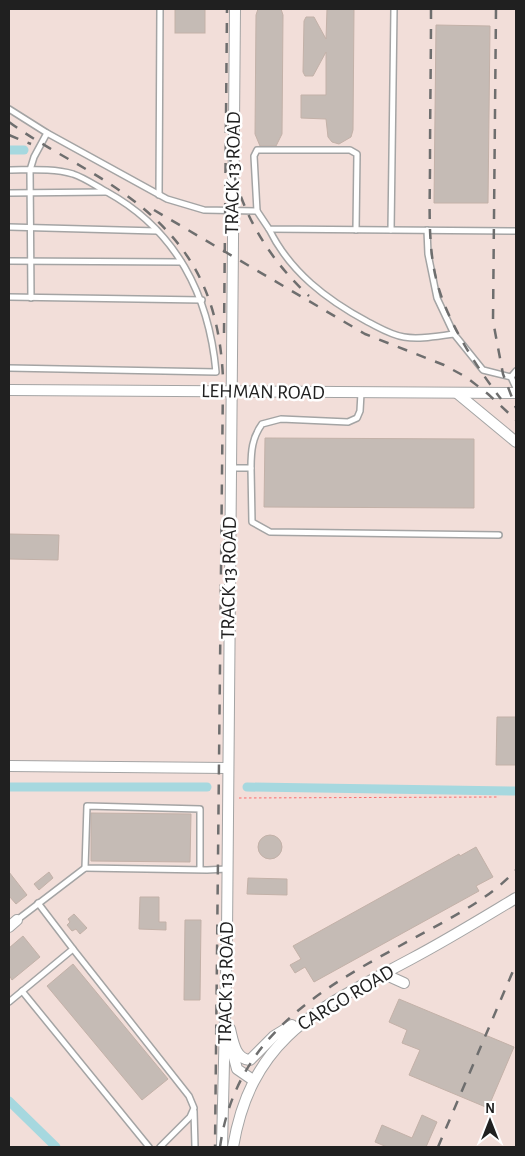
<svg xmlns="http://www.w3.org/2000/svg" width="525" height="1156" font-family="'Alegreya Sans',sans-serif">
  <style>
    .military { fill: #f2ded9 }
    .lines { fill: none; stroke-linecap: round; stroke-linejoin: round }
    .canal { stroke: #a6d8df; stroke-width: 9 }
    .building { fill: #c5bbb5; stroke: #c3b1a8 }
    .service-casing { stroke: #a4a4a4; stroke-width: 8 }
    .minor-casing { stroke: #a4a4a4; stroke-width: 12 }
    .path { stroke: #fc6c6d; stroke-width: 1; stroke-dasharray: 2.5 2.5; stroke-linecap: butt }
    .service { stroke: #fff; stroke-width: 5 }
    .minor { stroke: #fff; stroke-width: 10 }
    .rail { stroke: #6e6e6e; stroke-width: 2.5; stroke-dasharray: 10 10; stroke-linecap: butt }
    .labels { text-anchor: middle; dominant-baseline: central; stroke-width: 5; stroke-linejoin: round; paint-order: stroke }
    .street-label { font-size: 20px; fill: #202020; stroke: #fff }
  </style>
  <rect width="100%" height="100%" fill="#f1ece6"/>
  <!-- military -->
  <rect class="military" x="9" y="9" width="507" height="1138"/>
  <g class="lines">
    <!-- canal -->
    <g class="canal">
      <polyline points="9,150 24,150"/>
      <polyline points="9,787 207,787"/>
      <polyline points="247,787 516,791"/>
      <polyline points="9,1101 56,1147"/>
    </g>
  </g>
  <!-- building -->
  <g class="building">
    <rect x="175" y="9" width="30" height="24"/>
    <polygon points="258,9 281,9 283,15 282,134 276,146 260,146 255,134 256,15"/>
    <polygon points="327,9 354,9 353,130 351,137 339,144 332,142 328,137 326,119 301,118 301,95 326,95 326,52 313,76 305,76 303,72 304,21 306,17 314,17 326,39"/>
    <polygon points="436,25 490,26 488,203 434,203"/>
    <polygon points="265,438 474,439 474,508 264,507"/>
    <polygon points="9,534 59,535 58,560 9,559"/>
    <polygon points="497,717 516,717 516,765 496,765"/>
    <polygon points="91,813 191,814 190,862 91,861"/>
    <circle cx="270" cy="847" r="12"/>
    <polygon points="476,847 493,877 476,886 479,891 314,982 305,967 295,973 290,965 301,959 293,946 459,854 460,856"/>
    <polygon points="9,872 27,895 16,904 9,896"/>
    <polygon points="49,872 53,878 39,890 34,884"/>
    <polygon points="248,878 287,879 287,895 247,894"/>
    <polygon points="140,897 159,897 159,922 166,922 166,930 139,929"/>
    <polygon points="74,914 87,928 80,934 76,929 72,931 67,925 70,922 68,919"/>
    <polygon points="185,920 201,920 200,1000 184,1000"/>
    <polygon points="23,936 40,957 12,980 9,975 9,948"/>
    <polygon points="73,964 168,1079 142,1100 47,986"/>
    <polygon points="399,999 514,1047 488,1108 409,1075 420,1050 402,1043 407,1030 389,1022"/>
    <polygon points="422,1115 437,1122 426,1147 387,1147 375,1142 382,1125 412,1138"/>
  </g>
  <g class="lines">
    <!-- service casing -->
    <g class="service-casing">
      <g id="service">
        <polyline points="9,109 47,133 167,199 204,210 257,211 269,229 516,231"/>
        <path d="M9,170C29,170 53,168 73,174C85,178 96,186 107,192C176,230 209,295 216,372L9,368"/>
        <polyline points="9,193 106,192"/>
        <polyline points="159,195 160,9"/>
        <polyline points="257,211 254,156 257,150 350,150 357,154 356,230"/>
        <polyline points="9,227 157,231"/>
        <path d="M269,229C290,272 327,300 368,322C380,328 391,335 404,337C420,340 438,336 454,334L437,298L428,254L427,230"/>
        <polyline points="391,230 394,9"/>
        <polyline points="9,261 181,262"/>
        <polyline points="9,297 202,300"/>
        <polyline points="31,298 30,170 34,157 47,133"/>
        <polyline points="454,334 483,370 511,377 516,388"/>
        <polyline points="511,377 516,371"/>
        <polyline points="231,468 251,468 252,522 270,532 499,535"/>
        <path d="M251,468C251,451 252,438 262,424L281,419L348,422L357,418L360,411L361,393"/>
        <polyline points="200,870 200,809 87,806 85,868 207,870 227,869"/>
        <polyline points="17,920 85,868"/>
        <polyline points="73,949 189,1096 194,1108 190,1117 160,1147"/>
        <polyline points="22,991 149,1147"/>
        <polyline points="9,1002 73,949 38,903"/>
        <polyline points="194,1111 195,1147"/>
      </g>
    </g>
    <!-- minor casing -->
    <g class="minor-casing">
      <g id="minor">
        <polyline points="9,390 516,393"/>
        <polyline points="458,394 516,442"/>
        <polyline points="9,766 227,768"/>
        <polyline points="9,927 17,920"/>
        <polyline points="384,974 404,983"/>
        <path d="M230,1029C233,1041 235,1059 250,1060L274,1036L292,1025"/>
        <polyline points="231,1046 237,1069 253,1080"/>
        <polyline points="222,1147 227,934 235,9"/>
        <path d="M233,1147C252,1035 320,1008 411,959C447,940 481,919 516,898"/>
      </g>
    </g>
    <!-- path -->
    <polyline class="path" points="239,798 499,797"/>
    <!-- service -->
    <use href="#service" class="service"/>
    <!-- minor -->
    <use href="#minor" class="minor"/>
    <!-- rail -->
    <g class="rail">
      <path d="M431,9C431,61 430,113 430,165C430,205 427,248 438,286C449,324 477,368 501,399"/>
      <polyline points="496,9 493,321 503,374 516,408"/>
      <path d="M9,122C43,147 81,164 116,188C188,237 219,291 223,378L215,1147"/>
      <polyline points="9,135 31,144"/>
      <path d="M230,158C241,213 268,258 309,296"/>
      <polyline points="154,210 365,334 444,365 466,377 488,394 516,420"/>
      <polyline points="224,333 227,9"/>
      <path d="M220,1147C237,1027 334,982 429,930C460,913 492,896 516,870"/>
      <polyline points="438,1147 516,964"/>
    </g>
  </g>
  <g class="labels">
    <!-- street labels -->
    <g class="street-label">
      <text transform="translate(233 173) rotate(-89)">TRACK 13 ROAD</text>
      <text transform="translate(263 392) rotate(1)">LEHMAN ROAD</text>
      <text transform="translate(229 578) rotate(-89)">TRACK 13 ROAD</text>
      <text transform="translate(226 983) rotate(-89)">TRACK 13 ROAD</text>
      <text transform="translate(346 998) rotate(-31)">CARGO ROAD</text>
    </g>
  </g>
  <!-- border -->
  <rect width="525" height="1156" fill="none" stroke="#202020" stroke-width="20"/>
  <!-- north arrow -->
  <g transform="translate(490 1121)" stroke="#ffffff" stroke-width="4" paint-order="stroke">
  <path d="M0-4L9 19L0 12L-9 19Z" fill="#202020"/>
  <text y="-8" font-size="14" font-weight="bold" text-anchor="middle" fill="#202020">N</text>
  </g>
</svg>
